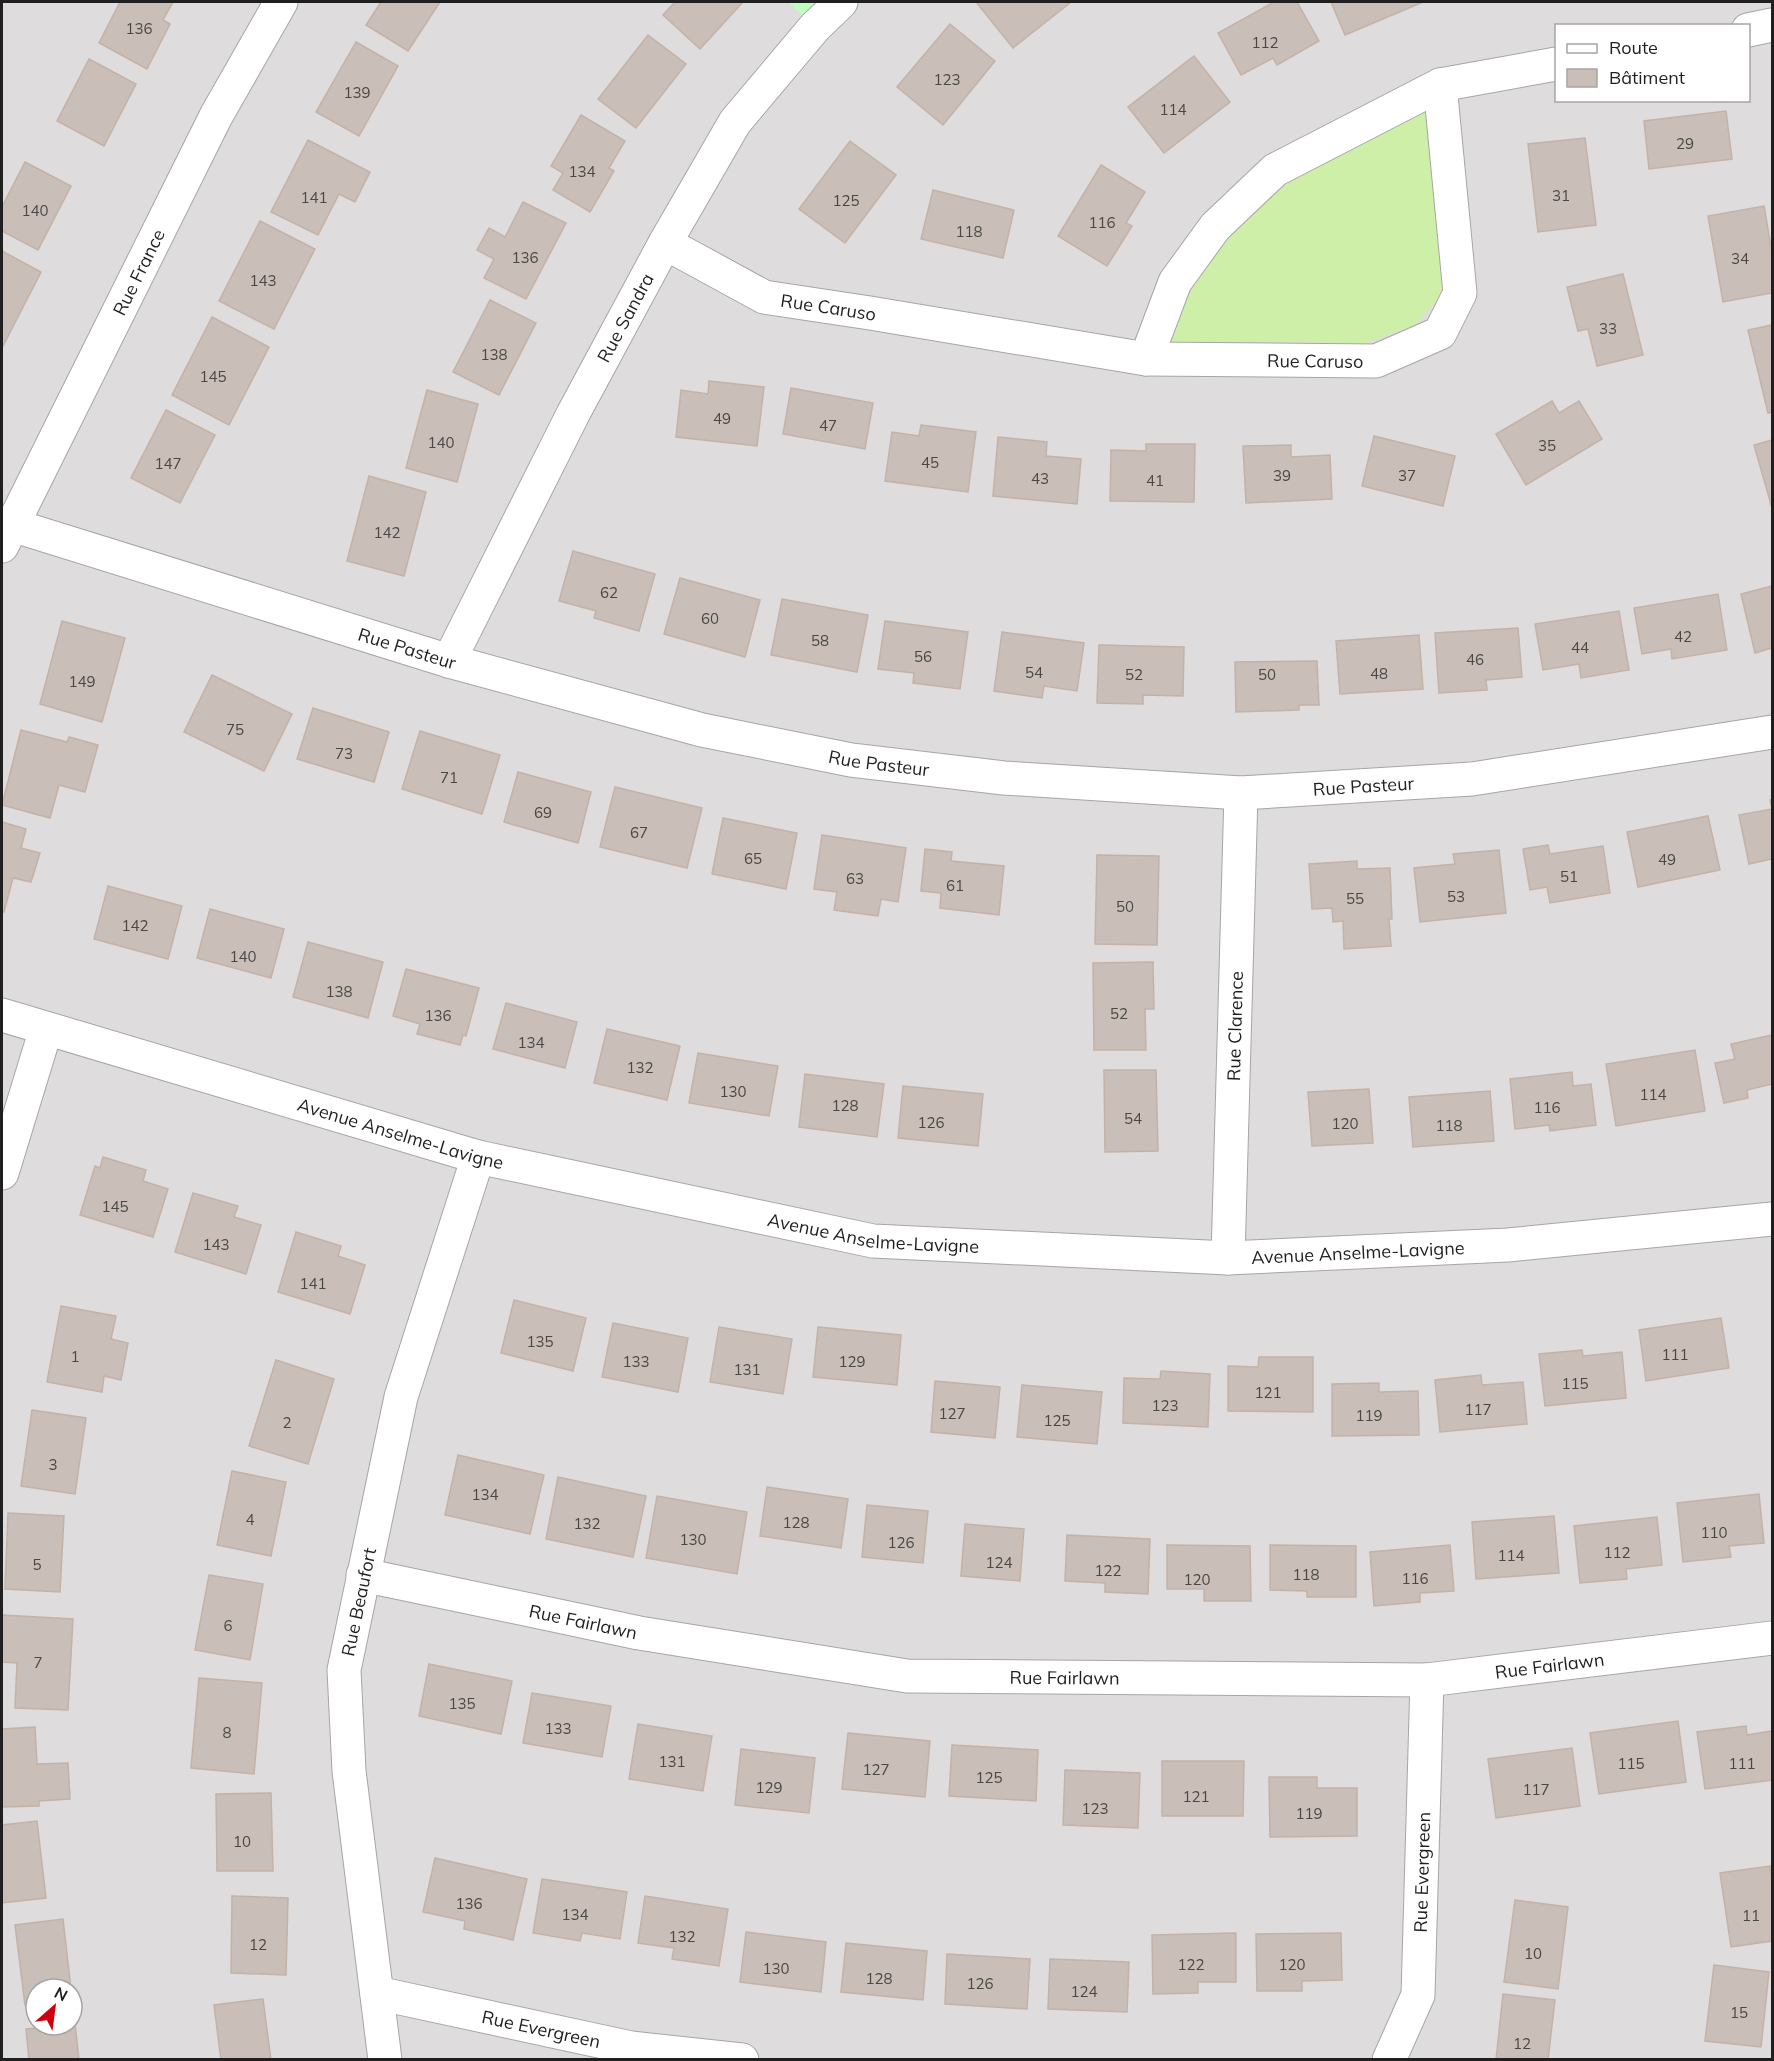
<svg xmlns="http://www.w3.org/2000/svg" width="1774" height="2061" font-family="Mulish,sans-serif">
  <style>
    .residential { fill: #dedcdc; fill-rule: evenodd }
    .grass { fill: #ceefa7 }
    .park { fill: #bffec1 }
    .building { fill: #c9beb8; stroke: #c4b2a6; stroke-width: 1.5 }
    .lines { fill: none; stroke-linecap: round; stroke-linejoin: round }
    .minor-casing { stroke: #a6a6a6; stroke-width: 35 }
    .tertiary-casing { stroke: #a6a6a6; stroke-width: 35 }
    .minor { stroke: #fff; stroke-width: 33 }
    .tertiary { stroke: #fff; stroke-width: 33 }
    .labels { text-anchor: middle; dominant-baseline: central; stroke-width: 5; stroke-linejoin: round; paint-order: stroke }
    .number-label { font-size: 15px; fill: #4a4745 }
    .street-label { font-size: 18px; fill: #1f1f1f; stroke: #fff }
  </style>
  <rect width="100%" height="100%" fill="#f1ece5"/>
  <!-- residential -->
  <path class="residential" d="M2,2H1772V2059H2ZM1556,26H1748V100H1556ZM36,1989H72V2025H36Z"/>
  <!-- grass -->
  <polygon class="grass" points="1431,107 1446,269 1439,298 1415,325 1366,343 1172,341 1185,299 1223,241 1290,180"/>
  <!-- park -->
  <polygon class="park" points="788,2 841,2 815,27"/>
  <!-- building -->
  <g class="building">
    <polygon points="120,2 173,2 163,20 170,24 147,69 99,43"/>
    <polygon points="381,2 440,2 408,51 366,25"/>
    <polygon points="675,2 743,2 700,49 663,15"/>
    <polygon points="976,2 1071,2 1013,48"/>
    <polygon points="1274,2 1297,2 1319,41 1277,65 1273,58 1241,75 1218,33"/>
    <polygon points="1331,2 1423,2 1345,35"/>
    <polygon points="950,24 995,61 943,125 897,87"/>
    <polygon points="648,35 686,64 636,128 598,99"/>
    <polygon points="356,42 398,66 359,136 316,112"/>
    <polygon points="1194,56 1230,102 1164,153 1128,107"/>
    <polygon points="89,59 136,84 104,146 57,121"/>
    <polygon points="1726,111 1732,159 1649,169 1644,121"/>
    <polygon points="581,115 625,141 609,168 614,171 590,212 553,190 563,173 551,166"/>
    <polygon points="1585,138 1596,225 1538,232 1528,144"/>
    <polygon points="308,140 370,172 355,202 339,194 318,235 271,212"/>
    <polygon points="850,141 896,175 845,243 799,209"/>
    <polygon points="25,162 71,186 38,250 2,231 2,207"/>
    <polygon points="1101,165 1145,192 1126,223 1132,226 1107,266 1058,236"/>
    <polygon points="933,190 1014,210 1003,258 921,239"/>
    <polygon points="523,202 566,223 526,299 484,278 494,259 477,250 489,228 505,237"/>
    <polygon points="1764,206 1772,253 1772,293 1723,302 1708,216"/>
    <polygon points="260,221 315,249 274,329 219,301"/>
    <polygon points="2,251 41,272 2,348"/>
    <polygon points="1623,274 1643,355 1597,366 1588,329 1578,331 1567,287"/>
    <polygon points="490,300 536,323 499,395 453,372"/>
    <polygon points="212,317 269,347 229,425 172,395"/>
    <polygon points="1772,325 1772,412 1768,413 1748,330"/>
    <polygon points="709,381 764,387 757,446 676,437 681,390 708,394"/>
    <polygon points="791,388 873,403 865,449 783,434"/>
    <polygon points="427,390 478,404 457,482 406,468"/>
    <polygon points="1552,401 1559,413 1579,401 1602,439 1526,485 1496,434"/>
    <polygon points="166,410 215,435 180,503 131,478"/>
    <polygon points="921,425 976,432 968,492 885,481 892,432 919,436"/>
    <polygon points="1374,436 1455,456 1443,506 1362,486"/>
    <polygon points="998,437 1047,442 1046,456 1081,459 1077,504 993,496"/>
    <polygon points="1772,440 1772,508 1754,445"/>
    <polygon points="1146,444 1195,444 1194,502 1110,501 1111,450 1146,451"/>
    <polygon points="1291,445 1291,457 1330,455 1332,499 1246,503 1243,446"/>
    <polygon points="369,476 426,492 404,576 347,561"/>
    <polygon points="573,551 655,574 639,631 594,618 596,611 559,601"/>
    <polygon points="680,578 760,600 745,657 664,634"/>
    <polygon points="1772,586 1772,648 1755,653 1741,594"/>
    <polygon points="1718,594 1727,650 1672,659 1671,649 1642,654 1634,608"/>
    <polygon points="782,599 868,615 857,672 771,655"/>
    <polygon points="1619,611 1629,670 1581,678 1579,664 1543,670 1535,624"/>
    <polygon points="62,621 125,638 102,722 40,704"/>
    <polygon points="885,621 968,632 960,689 913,683 914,673 878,669"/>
    <polygon points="1518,628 1522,677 1486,680 1487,690 1439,693 1435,633"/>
    <polygon points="1002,632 1084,643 1077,691 1044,686 1042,698 994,691"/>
    <polygon points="1419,635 1423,689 1340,694 1336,641"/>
    <polygon points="1099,645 1184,647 1183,696 1143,695 1143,704 1097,703"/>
    <polygon points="1317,661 1319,705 1299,705 1299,710 1236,712 1235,662"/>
    <polygon points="212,675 292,714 264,771 184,732"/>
    <polygon points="313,708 389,732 374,782 297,759"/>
    <polygon points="21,730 67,742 69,737 98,745 85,792 59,785 50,818 2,805"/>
    <polygon points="420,731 500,755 482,814 402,789"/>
    <polygon points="518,772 591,792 578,843 504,822"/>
    <polygon points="615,787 702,808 687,868 600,847"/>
    <polygon points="1770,800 1772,800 1772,859 1749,864 1739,815 1772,809"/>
    <polygon points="1708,816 1720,870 1638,887 1627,832"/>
    <polygon points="723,818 797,833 786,889 712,874"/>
    <polygon points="2,822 26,829 21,848 40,853 31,882 13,878 4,912 2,912"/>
    <polygon points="822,835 906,848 898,902 881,899 878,916 834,910 837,892 814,889"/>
    <polygon points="1548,845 1550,854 1603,846 1610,893 1550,903 1547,887 1530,890 1523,849"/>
    <polygon points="925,849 952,852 951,861 1004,866 999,915 940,908 941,893 921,891"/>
    <polygon points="1499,850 1506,913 1420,922 1414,868 1455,864 1453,854"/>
    <polygon points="1097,855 1159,856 1157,945 1095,944"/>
    <polygon points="1357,861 1357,869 1390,868 1392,919 1389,919 1391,946 1344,949 1343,921 1333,922 1332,908 1312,909 1309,864"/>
    <polygon points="108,886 182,906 168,959 94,939"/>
    <polygon points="210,909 284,929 271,978 197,958"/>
    <polygon points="308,942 383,962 368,1018 293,997"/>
    <polygon points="1153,962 1154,1009 1145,1009 1146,1050 1094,1050 1093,963"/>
    <polygon points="406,969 479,988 466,1036 463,1035 460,1045 417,1034 420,1024 393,1016"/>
    <polygon points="506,1003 577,1022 565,1068 493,1049"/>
    <polygon points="607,1029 680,1046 667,1100 594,1083"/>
    <polygon points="1772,1035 1772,1084 1747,1090 1748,1098 1724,1103 1715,1063 1735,1059 1731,1044"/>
    <polygon points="1695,1050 1705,1111 1616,1126 1606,1064"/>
    <polygon points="698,1053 778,1066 769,1116 689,1103"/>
    <polygon points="1104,1070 1156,1070 1158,1151 1105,1152"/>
    <polygon points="1572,1072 1573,1086 1591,1084 1596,1125 1550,1131 1549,1125 1515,1129 1510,1079"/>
    <polygon points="805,1074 884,1084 877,1137 799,1127"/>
    <polygon points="903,1086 983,1094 978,1146 898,1138"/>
    <polygon points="1369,1089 1373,1143 1312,1146 1308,1092"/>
    <polygon points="1490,1091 1494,1141 1413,1147 1409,1097"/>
    <polygon points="103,1157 146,1170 143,1181 168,1189 153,1237 80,1215 95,1166 100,1168"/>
    <polygon points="193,1193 238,1206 234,1217 261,1225 246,1274 175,1252"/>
    <polygon points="296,1232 341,1246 338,1256 365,1265 350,1314 278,1292"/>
    <polygon points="514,1300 586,1318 573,1371 501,1353"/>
    <polygon points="61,1306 116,1316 111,1339 128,1343 121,1380 104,1376 102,1392 47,1382"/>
    <polygon points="1721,1318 1729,1368 1646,1381 1639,1330"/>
    <polygon points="613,1323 688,1338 678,1392 602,1377"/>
    <polygon points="719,1327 792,1339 783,1394 710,1382"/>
    <polygon points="818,1327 901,1335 897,1385 813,1377"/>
    <polygon points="1582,1350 1583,1356 1622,1352 1626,1398 1545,1406 1539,1354"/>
    <polygon points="1259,1357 1313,1357 1313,1412 1228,1411 1228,1366 1258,1367"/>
    <polygon points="276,1360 334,1379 308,1464 249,1446"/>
    <polygon points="1161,1371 1210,1374 1208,1427 1123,1423 1124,1378 1160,1379"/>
    <polygon points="1481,1375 1482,1385 1523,1382 1527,1424 1440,1432 1435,1380"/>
    <polygon points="935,1381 1000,1387 995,1438 931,1432"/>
    <polygon points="1379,1383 1379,1392 1418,1391 1419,1435 1332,1436 1332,1384"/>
    <polygon points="1022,1385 1102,1392 1097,1444 1017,1437"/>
    <polygon points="32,1410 86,1418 75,1494 21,1486"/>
    <polygon points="458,1455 544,1475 530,1534 445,1515"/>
    <polygon points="232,1471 286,1482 271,1556 217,1545"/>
    <polygon points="558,1477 646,1496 633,1557 546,1539"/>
    <polygon points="767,1487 848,1499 841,1548 760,1536"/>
    <polygon points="1759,1494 1764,1543 1729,1546 1731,1557 1683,1562 1677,1503"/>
    <polygon points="657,1496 747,1512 737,1574 646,1558"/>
    <polygon points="867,1505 928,1511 923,1563 862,1557"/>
    <polygon points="8,1513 64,1516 60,1592 5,1589"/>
    <polygon points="1554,1516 1559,1573 1476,1579 1472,1522"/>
    <polygon points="1657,1517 1662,1565 1626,1569 1627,1579 1580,1583 1574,1526"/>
    <polygon points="965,1524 1024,1529 1020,1581 961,1576"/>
    <polygon points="1067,1535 1150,1539 1148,1594 1105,1592 1105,1583 1065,1581"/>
    <polygon points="1167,1545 1250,1546 1251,1601 1204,1601 1204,1589 1167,1589"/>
    <polygon points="1270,1545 1356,1546 1356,1597 1307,1597 1307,1591 1270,1590"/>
    <polygon points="1450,1545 1454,1591 1420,1593 1420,1602 1374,1606 1370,1552"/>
    <polygon points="209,1575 263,1584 250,1660 195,1650"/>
    <polygon points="2,1615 73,1619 68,1710 15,1708 17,1663 2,1662"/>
    <polygon points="429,1664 512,1681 501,1734 419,1716"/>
    <polygon points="199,1678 262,1683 254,1774 191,1768"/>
    <polygon points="532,1693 611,1706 602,1757 523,1743"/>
    <polygon points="1678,1721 1686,1782 1599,1794 1590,1733"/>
    <polygon points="638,1724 712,1736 703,1791 629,1779"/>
    <polygon points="1746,1726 1747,1735 1772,1731 1772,1780 1705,1789 1697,1732"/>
    <polygon points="35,1727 37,1764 68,1763 70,1799 39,1801 39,1806 2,1807 2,1729"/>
    <polygon points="848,1733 930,1741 925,1797 842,1789"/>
    <polygon points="952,1745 1038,1750 1036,1801 949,1796"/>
    <polygon points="1572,1748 1580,1806 1496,1818 1488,1759"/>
    <polygon points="741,1749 815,1758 809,1813 735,1805"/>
    <polygon points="1162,1761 1244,1761 1243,1816 1162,1816"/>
    <polygon points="1065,1770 1140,1773 1138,1828 1063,1825"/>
    <polygon points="1269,1777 1317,1777 1317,1788 1357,1788 1357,1836 1270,1837"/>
    <polygon points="271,1793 273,1871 217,1871 216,1794"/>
    <polygon points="37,1821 46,1898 2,1903 2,1825"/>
    <polygon points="435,1858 527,1879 513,1940 464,1929 465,1921 423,1912"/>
    <polygon points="1770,1866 1772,1882 1772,1941 1731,1947 1720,1873"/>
    <polygon points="542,1879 627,1892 620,1939 582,1933 580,1941 533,1933"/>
    <polygon points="232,1896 288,1898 286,1975 231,1973"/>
    <polygon points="645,1896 728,1909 719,1966 672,1959 674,1948 638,1943"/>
    <polygon points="1515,1900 1568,1907 1558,1989 1504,1982"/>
    <polygon points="63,1919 71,1989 36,1989 36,2004 25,2005 15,1925"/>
    <polygon points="746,1932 826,1942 821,1992 740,1982"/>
    <polygon points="1236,1933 1236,1982 1198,1982 1198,1993 1153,1994 1152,1935"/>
    <polygon points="1341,1933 1342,1980 1302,1981 1302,1991 1257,1991 1256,1934"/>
    <polygon points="846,1943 927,1951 923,2000 841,1992"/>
    <polygon points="947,1954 1030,1959 1027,2009 945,2004"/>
    <polygon points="1050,1959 1129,1962 1127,2012 1048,2009"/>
    <polygon points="1714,1965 1769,1972 1761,2047 1705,2041"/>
    <polygon points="1503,1994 1555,2000 1548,2060 1496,2060"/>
    <polygon points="263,1999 271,2060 221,2060 214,2005"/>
    <polygon points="72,2023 75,2023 79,2060 29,2060 26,2029 72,2025"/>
  </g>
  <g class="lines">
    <!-- minor casing -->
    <g class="minor-casing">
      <g id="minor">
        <polyline points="1748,30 1772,25"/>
        <path id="s1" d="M665,243L764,297L870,313L1146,359L1376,361L1440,333L1460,293L1440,85"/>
        <polyline points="1146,359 1175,282 1215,227 1275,170 1440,85 1556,64"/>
        <path id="s2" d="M12,525L449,661L702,730L851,760L1004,778L1241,793L1472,779L1772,732"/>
        <path id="s3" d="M2,546L216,116L281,2"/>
        <path id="s4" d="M449,661L573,414L665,243L735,122L815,27L841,2"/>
        <polyline points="2,1173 46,1029"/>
        <path id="s5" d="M1228,1258L1241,793"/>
        <path id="s6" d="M363,1575L639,1633L907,1676L1427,1680L1772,1638"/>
        <path id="s7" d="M377,1993L631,2048L742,2060"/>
        <path id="s8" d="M385,2060L349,1771L344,1670L401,1397L478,1157"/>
        <path id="s9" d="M1389,2060L1418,1995L1427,1680"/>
      </g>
    </g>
    <!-- tertiary casing -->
    <g class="tertiary-casing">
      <g id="tertiary">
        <path id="s10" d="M2,1015L478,1157L873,1241L1228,1258L1508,1245L1772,1219"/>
      </g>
    </g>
    <!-- minor -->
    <use href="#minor" class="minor"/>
    <!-- tertiary -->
    <use href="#tertiary" class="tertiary"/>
  </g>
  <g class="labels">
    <!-- number labels -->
    <g class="number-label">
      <text x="139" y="28">136</text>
      <text x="1265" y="42">112</text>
      <text x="947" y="79">123</text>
      <text x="357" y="92">139</text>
      <text x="1173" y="109">114</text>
      <text x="1685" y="143">29</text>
      <text x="582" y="171">134</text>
      <text x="1561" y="195">31</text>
      <text x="314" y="197">141</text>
      <text x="846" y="200">125</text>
      <text x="35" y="210">140</text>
      <text x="1102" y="222">116</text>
      <text x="969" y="231">118</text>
      <text x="525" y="257">136</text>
      <text x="1740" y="258">34</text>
      <text x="263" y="280">143</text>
      <text x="1608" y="328">33</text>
      <text x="494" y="354">138</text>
      <text x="213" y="376">145</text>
      <text x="722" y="418">49</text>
      <text x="828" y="425">47</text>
      <text x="441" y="442">140</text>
      <text x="1547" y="445">35</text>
      <text x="930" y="462">45</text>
      <text x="168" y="463">147</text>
      <text x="1282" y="475">39</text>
      <text x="1407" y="475">37</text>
      <text x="1040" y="478">43</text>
      <text x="1155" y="480">41</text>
      <text x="387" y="532">142</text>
      <text x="609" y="592">62</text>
      <text x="710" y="618">60</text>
      <text x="1683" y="636">42</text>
      <text x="820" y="640">58</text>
      <text x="1580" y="647">44</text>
      <text x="923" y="656">56</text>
      <text x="1475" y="659">46</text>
      <text x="1034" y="672">54</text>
      <text x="1379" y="673">48</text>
      <text x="1134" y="674">52</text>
      <text x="1267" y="674">50</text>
      <text x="82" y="681">149</text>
      <text x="235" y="729">75</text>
      <text x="344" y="753">73</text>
      <text x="449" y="777">71</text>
      <text x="543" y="812">69</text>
      <text x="639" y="832">67</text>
      <text x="753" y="858">65</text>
      <text x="1667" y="859">49</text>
      <text x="1569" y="876">51</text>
      <text x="855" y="878">63</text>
      <text x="955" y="885">61</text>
      <text x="1456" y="896">53</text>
      <text x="1355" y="898">55</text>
      <text x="1125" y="906">50</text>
      <text x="135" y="925">142</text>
      <text x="243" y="956">140</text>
      <text x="339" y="991">138</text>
      <text x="1119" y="1013">52</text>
      <text x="438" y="1015">136</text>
      <text x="531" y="1042">134</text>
      <text x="640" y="1067">132</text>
      <text x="733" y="1091">130</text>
      <text x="1653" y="1094">114</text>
      <text x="845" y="1105">128</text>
      <text x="1547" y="1107">116</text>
      <text x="1133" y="1118">54</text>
      <text x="931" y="1122">126</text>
      <text x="1345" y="1123">120</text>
      <text x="1449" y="1125">118</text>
      <text x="115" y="1206">145</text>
      <text x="216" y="1244">143</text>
      <text x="313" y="1283">141</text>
      <text x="540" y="1341">135</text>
      <text x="1675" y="1354">111</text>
      <text x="75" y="1356">1</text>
      <text x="636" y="1361">133</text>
      <text x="852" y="1361">129</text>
      <text x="747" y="1369">131</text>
      <text x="1575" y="1383">115</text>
      <text x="1268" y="1392">121</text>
      <text x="1165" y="1405">123</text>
      <text x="1478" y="1409">117</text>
      <text x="952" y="1413">127</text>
      <text x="1369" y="1415">119</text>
      <text x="1057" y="1420">125</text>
      <text x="287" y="1422">2</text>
      <text x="53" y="1464">3</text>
      <text x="485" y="1494">134</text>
      <text x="250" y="1519">4</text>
      <text x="796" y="1522">128</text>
      <text x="587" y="1523">132</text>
      <text x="1714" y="1532">110</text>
      <text x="693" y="1539">130</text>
      <text x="901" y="1542">126</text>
      <text x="1617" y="1552">112</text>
      <text x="1511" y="1555">114</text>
      <text x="999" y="1562">124</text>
      <text x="37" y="1564">5</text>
      <text x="1108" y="1570">122</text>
      <text x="1306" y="1574">118</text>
      <text x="1415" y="1578">116</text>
      <text x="1197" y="1579">120</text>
      <text x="228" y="1625">6</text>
      <text x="38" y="1662">7</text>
      <text x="462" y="1703">135</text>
      <text x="558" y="1728">133</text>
      <text x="227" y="1732">8</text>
      <text x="672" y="1761">131</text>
      <text x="1631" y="1763">115</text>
      <text x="1742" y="1763">111</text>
      <text x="876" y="1769">127</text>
      <text x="989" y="1777">125</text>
      <text x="769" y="1787">129</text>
      <text x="1536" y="1789">117</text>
      <text x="1196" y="1796">121</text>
      <text x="1095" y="1808">123</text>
      <text x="1309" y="1813">119</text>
      <text x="242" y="1841">10</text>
      <text x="469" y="1903">136</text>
      <text x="575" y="1914">134</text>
      <text x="1751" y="1915">11</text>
      <text x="682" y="1936">132</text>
      <text x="258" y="1944">12</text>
      <text x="1533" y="1953">10</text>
      <text x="1191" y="1964">122</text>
      <text x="1292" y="1964">120</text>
      <text x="776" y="1968">130</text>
      <text x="879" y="1978">128</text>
      <text x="980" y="1983">126</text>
      <text x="1084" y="1991">124</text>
      <text x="1739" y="2012">15</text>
      <text x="1522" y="2043">12</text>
    </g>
    <!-- street labels -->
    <g class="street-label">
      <text stroke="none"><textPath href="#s3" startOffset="306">Rue France</textPath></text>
      <text stroke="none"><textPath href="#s1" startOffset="178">Rue Caruso</textPath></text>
      <text stroke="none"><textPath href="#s4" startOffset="386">Rue Sandra</textPath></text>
      <text stroke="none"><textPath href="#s1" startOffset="669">Rue Caruso</textPath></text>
      <text stroke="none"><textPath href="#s2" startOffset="414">Rue Pasteur</textPath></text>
      <text stroke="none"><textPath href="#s2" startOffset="900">Rue Pasteur</textPath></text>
      <text stroke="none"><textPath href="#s2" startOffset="1386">Rue Pasteur</textPath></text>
      <text stroke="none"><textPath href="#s5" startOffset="232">Rue Clarence</textPath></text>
      <text stroke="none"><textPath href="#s10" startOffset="416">Avenue Anselme-Lavigne</textPath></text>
      <text stroke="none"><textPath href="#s10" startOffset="900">Avenue Anselme-Lavigne</textPath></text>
      <text stroke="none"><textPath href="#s10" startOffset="1386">Avenue Anselme-Lavigne</textPath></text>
      <text stroke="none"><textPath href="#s8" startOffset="462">Rue Beaufort</textPath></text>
      <text stroke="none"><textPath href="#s6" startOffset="225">Rue Fairlawn</textPath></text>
      <text stroke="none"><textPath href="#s6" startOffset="1197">Rue Fairlawn</textPath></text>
      <text stroke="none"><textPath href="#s6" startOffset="711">Rue Fairlawn</textPath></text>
      <text stroke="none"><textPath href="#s9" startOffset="194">Rue Evergreen</textPath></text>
      <text stroke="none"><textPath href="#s7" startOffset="168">Rue Evergreen</textPath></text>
    </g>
  </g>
  <!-- border -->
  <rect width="1774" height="2061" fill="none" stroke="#1f1f1f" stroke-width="6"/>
  <!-- legend -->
  <rect x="1555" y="24" width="195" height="78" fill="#ffffff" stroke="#a5a5a5" stroke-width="1.5"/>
  <rect x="1567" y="44" width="30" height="9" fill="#ffffff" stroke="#a5a5a5" stroke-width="1.5"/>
  <text x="1609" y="54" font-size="18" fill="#1f1f1f">Route</text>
  <rect x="1567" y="69" width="30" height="18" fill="#c9beb8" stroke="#a5a5a5" stroke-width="1.5"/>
  <text x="1609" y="84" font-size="18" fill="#1f1f1f">Bâtiment</text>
  <!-- north arrow -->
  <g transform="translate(54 2007) rotate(28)"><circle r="28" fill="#ffffff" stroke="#a5a5a5" stroke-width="1.5"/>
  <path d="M0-4.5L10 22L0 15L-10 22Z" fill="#cf000c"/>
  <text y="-9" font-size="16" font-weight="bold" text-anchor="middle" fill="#1f1f1f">N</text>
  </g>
</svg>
